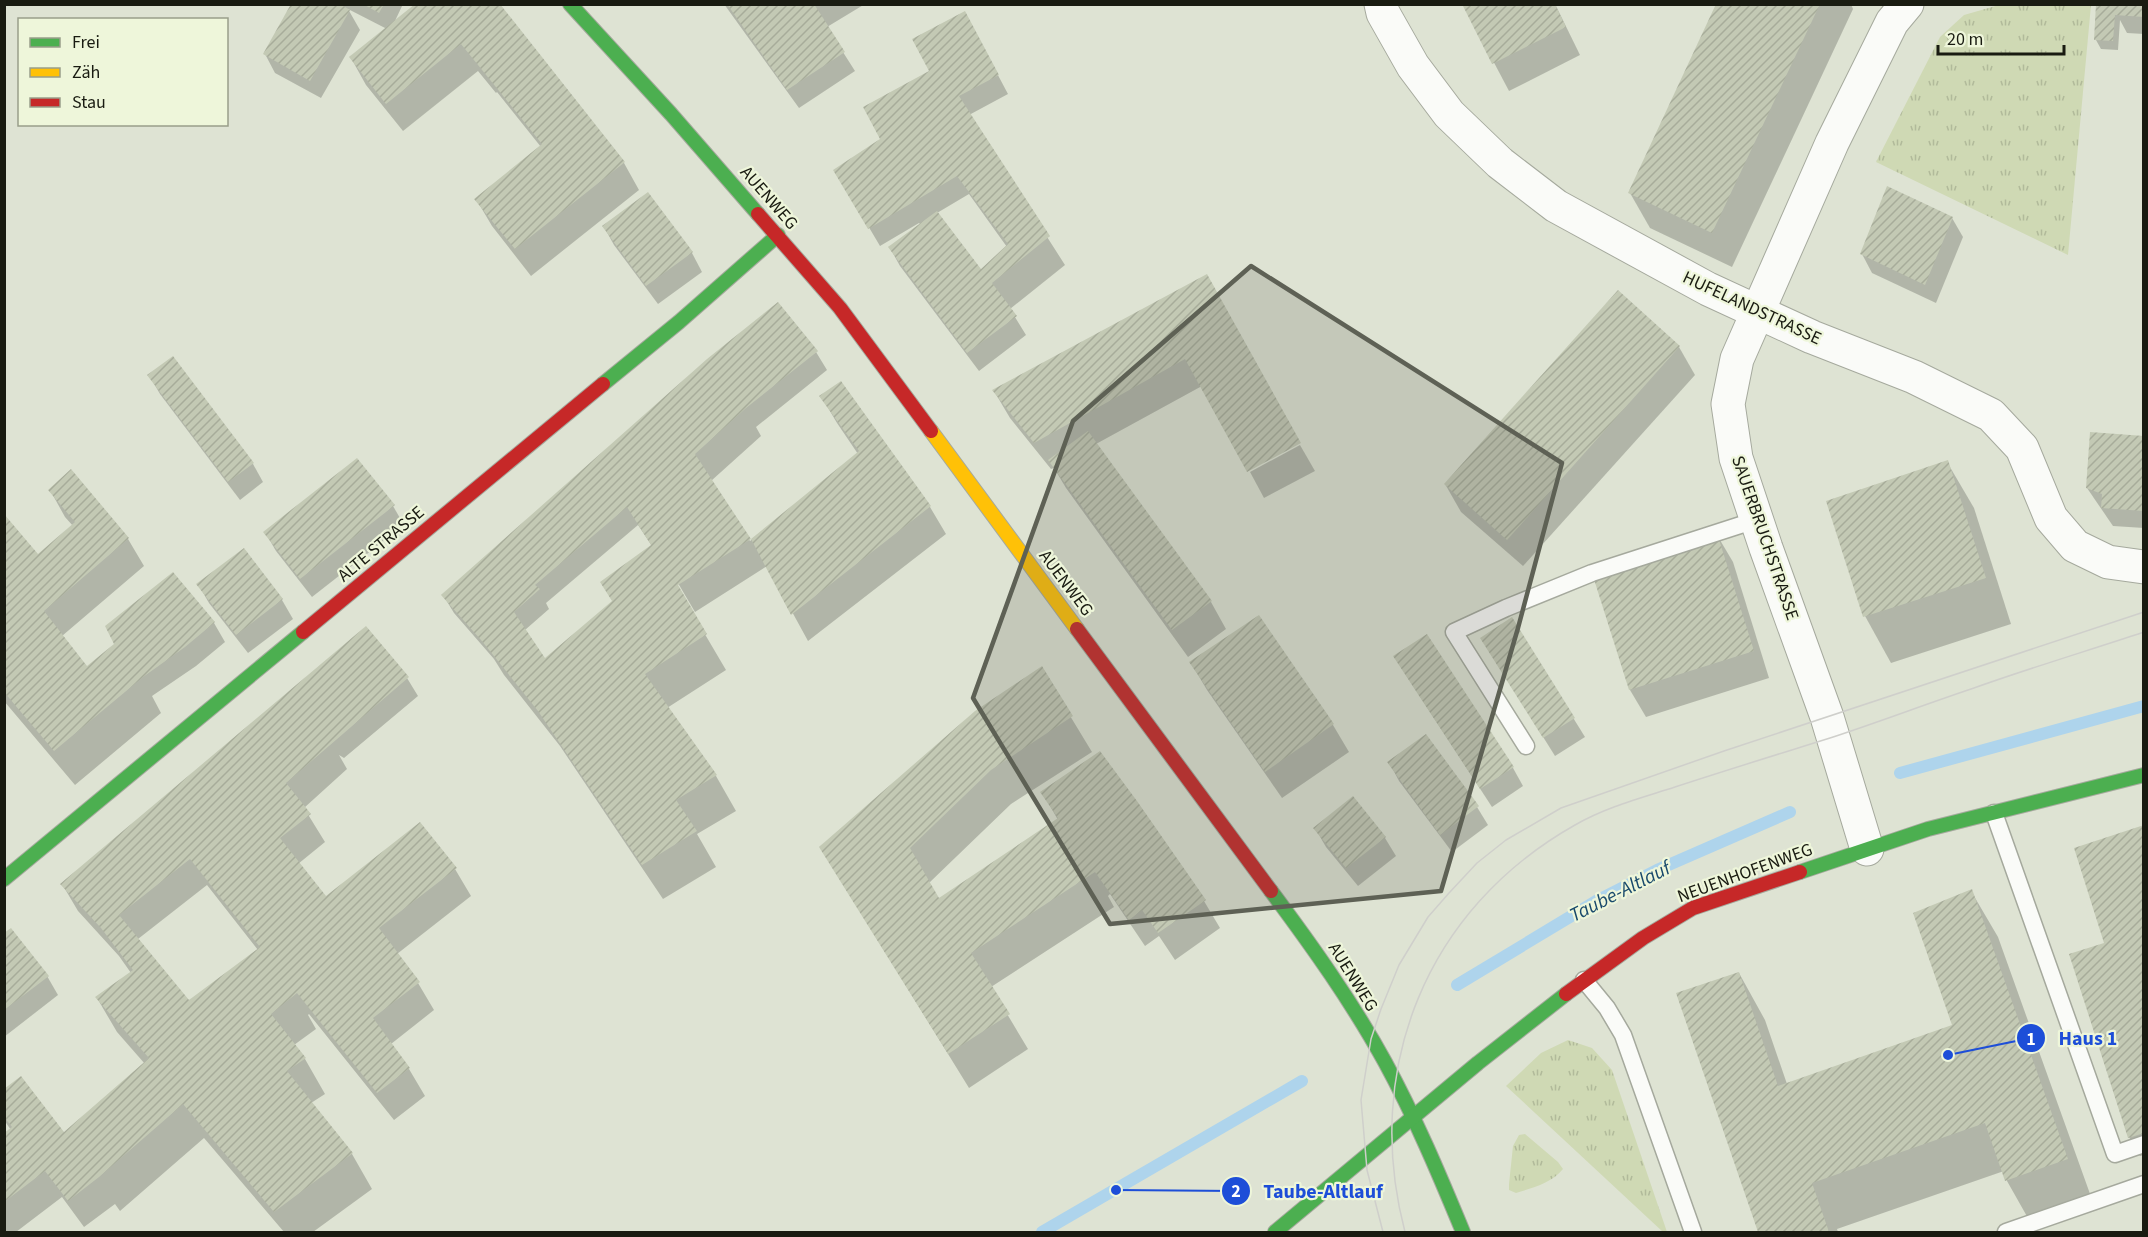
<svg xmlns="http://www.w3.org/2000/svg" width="2148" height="1237" font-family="'Source Sans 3',sans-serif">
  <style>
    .grass { fill: url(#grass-tufts) }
    .shadow { fill: #0003; fill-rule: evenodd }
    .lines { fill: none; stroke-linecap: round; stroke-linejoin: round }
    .stream { stroke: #aed4ec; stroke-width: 12 }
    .building { fill: url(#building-hatch); fill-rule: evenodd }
    .lane-casing { stroke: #a5a99d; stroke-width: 19 }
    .street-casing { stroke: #a5a99d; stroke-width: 35 }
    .fast-casing { stroke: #a5a99d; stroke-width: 16 }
    .slow-casing { stroke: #a5a99d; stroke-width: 16 }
    .jam-casing { stroke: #a5a99d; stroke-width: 16 }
    .lane { stroke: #fafbf8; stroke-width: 16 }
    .street { stroke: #fafbf8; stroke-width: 33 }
    .fast { stroke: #4caf50; stroke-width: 14 }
    .slow { stroke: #ffc107; stroke-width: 14 }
    .jam { stroke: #c62828; stroke-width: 14 }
    .tram { stroke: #cfcfcb; stroke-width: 1.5 }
    .marked { fill: #5e6155; fill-opacity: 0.2; stroke: #5e6155; stroke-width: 4.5; stroke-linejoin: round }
    .labels { text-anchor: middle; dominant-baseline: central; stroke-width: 4.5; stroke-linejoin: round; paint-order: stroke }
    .street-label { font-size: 18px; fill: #191b11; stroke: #eef6da }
    .water-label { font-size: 20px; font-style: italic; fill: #18496b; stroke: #eef6da }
    .leader { fill: none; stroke: #1d4ed8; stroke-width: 2 }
    .callout-dot { fill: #1d4ed8; stroke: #eef6da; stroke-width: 2 }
    .mark-label { font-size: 18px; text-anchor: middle; font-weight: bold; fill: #fff }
    .callout-label { font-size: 20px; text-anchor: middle; font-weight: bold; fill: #1d4ed8; stroke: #eef6da; stroke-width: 4.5; stroke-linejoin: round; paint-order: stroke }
  </style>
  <defs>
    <pattern id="grass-tufts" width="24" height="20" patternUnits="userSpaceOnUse" patternTransform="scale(1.5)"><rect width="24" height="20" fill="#cfd9b4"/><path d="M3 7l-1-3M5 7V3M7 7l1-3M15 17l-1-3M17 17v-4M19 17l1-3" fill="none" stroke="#b1ba9a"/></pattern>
    <pattern id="building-hatch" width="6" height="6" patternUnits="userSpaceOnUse" patternTransform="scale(1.5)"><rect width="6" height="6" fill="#c3c9b4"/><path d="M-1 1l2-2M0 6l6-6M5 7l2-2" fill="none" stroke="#a7ac9a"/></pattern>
  </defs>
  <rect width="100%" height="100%" fill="#dee3d3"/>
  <!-- grass -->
  <g class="grass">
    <polygon points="1999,5 2091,5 2068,255 1876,162 1940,37 1964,15"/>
    <polygon points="1568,1040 1592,1048 1612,1070 1667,1232 1663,1232 1506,1086 1541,1053"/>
    <path d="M1525,1134L1558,1162L1563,1169C1552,1183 1532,1188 1516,1193L1509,1190V1184L1513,1146L1519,1135Z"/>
  </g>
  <!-- shadow -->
  <g class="shadow">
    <polygon points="293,4 403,4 394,23 498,4 624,163 639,190 531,276 492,226 476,199 541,147 497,92 496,93 478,71 403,131 366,85 351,58 387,29 348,9 360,30 321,98 275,73 265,54"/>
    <polygon points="724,4 865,4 827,27 855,71 799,108"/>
    <polygon points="1463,4 1555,4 1580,55 1509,91"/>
    <polygon points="1718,4 1851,4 1853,9 1732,267 1650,228 1630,193"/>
    <polygon points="2098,4 2144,4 2144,34 2127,33 2120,20 2118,50 2101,49 2096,40"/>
    <path d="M975,32L1008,94L969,115L1065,265L1010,309L1026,335L979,371L900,266L890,248L921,225L919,223L880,246L835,170L882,139L931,72ZM969,194L1007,247L981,271L937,213Z"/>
    <polygon points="648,194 692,253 702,272 658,304 614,245 604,227"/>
    <polygon points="1952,218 1963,237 1936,303 1872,273 1862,254"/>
    <polygon points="1618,292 1679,347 1695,375 1523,566 1461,512 1445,484"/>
    <polygon points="1155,305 1202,386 1096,444 1211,602 1226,629 1188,657 1066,488 1054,468 1051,469 1010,418 994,391"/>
    <path d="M816,352L827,370L756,427L761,436L711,481L750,541L858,454L837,423L821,396L930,507L946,534L808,641L767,566L695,612L675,578L673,580L726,670L667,708L716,776L736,811L697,834L716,867L663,899L560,746L504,675L494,659L454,613L443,595ZM638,525L652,546L613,603L545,661L525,630L549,609L546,603Z"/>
    <polygon points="149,375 253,464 263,482 240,500 160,394"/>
    <polygon points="2144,437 2144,528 2113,526 2087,488"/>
    <polygon points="1300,445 1315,471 1264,498 1250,472"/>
    <polygon points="1947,462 1974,508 2011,624 1891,663 1865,616"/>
    <polygon points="71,471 128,539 144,566 62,636 87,668 116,644 173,574 214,623 225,642 196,666 152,696 161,713 75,785 4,701 4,517 38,556 73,526 65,517 50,490"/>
    <polygon points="393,506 404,525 312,597 276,551 265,532"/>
    <polygon points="1717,535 1733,562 1769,678 1646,717 1630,690 1594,574"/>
    <polygon points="243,550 282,600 293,619 248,653 209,603 198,584"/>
    <polygon points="1258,617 1333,725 1349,752 1282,798 1207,690 1191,663"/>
    <polygon points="1512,619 1585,737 1555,756 1493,657"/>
    <polygon points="1041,668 1092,752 1011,804 929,883 939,900 1058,820 1042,792 1204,901 1220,928 1175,960 1159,936 1145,946 1110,894 1108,896 1114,907 991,987 1028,1049 969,1088 842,882"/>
    <polygon points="1406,675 1513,768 1523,786 1492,807"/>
    <path d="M407,678L418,696L344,758L339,755L347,769L304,808L325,842L298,864L326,899L455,869L471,896L397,954L418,983L434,1010L391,1044L409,1069L425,1096L394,1120L309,1014L308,1015L316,1029L294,1045L305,1059L325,1094L311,1103L352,1154L372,1189L313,1232H284L204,1138L120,1211L115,1204L84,1227L62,1197L16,1232H4V1135L11,1130L4,1120V1091L64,1134L145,1064L117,1032L97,998L131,973L119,956L78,911L62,884ZM207,885L258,950L189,1002L138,939Z"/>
    <polygon points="1389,762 1477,807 1488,825 1452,852 1399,781"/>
    <polygon points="2144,827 2144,1155 2140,1156 2129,1137 2106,944"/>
    <polygon points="1315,828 1385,838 1396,856 1358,886 1326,847"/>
    <polygon points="1971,891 1998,937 2094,1205 2033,1227 2007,1181 2004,1171 1837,1229 1838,1232 1760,1232 1678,994 1739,973 1765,1020 1787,1084 1954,1026"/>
    <polygon points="4,935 47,976 58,995 4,1037"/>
  </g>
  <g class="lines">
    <!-- stream -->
    <g class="stream">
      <polyline points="1900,773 2144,706"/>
      <polyline points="1457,985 1598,900 1657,870 1790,812"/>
      <polyline points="1042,1232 1302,1081"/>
    </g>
  </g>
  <!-- building -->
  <g class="building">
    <polygon points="291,4 340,4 350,10 310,81 263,54"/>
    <polygon points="363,4 384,4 379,13"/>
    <polygon points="415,4 500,4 625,162 515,249 474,199 542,144 461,44 386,104 349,57"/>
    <polygon points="727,4 814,4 845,52 787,90"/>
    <polygon points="1462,4 1555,4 1566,27 1492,64"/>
    <polygon points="1716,4 1820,4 1712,233 1628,193"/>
    <polygon points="2096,4 2144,4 2144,17 2115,15 2113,41 2094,40"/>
    <polygon points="965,11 999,75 959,96 1050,236 992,283 1017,316 967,353 888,247 937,211 981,269 1008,244 957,176 868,229 833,170 880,139 863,107 929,71 912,39"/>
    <polygon points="1887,186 1953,217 1925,285 1860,254"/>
    <polygon points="648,192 693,252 646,286 602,226"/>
    <polygon points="1207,274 1301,443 1247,472 1185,359 1034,443 992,390"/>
    <polygon points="1618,290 1680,346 1507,540 1444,484"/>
    <path d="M778,302L818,351L746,408L695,454L751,539L859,451L819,396L841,381L931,506L791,615L751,539L678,585L707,634L645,674L717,775L676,800L697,831L642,865L538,711L481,640L441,595L707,359ZM627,507L651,545L600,582L612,601L545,658L514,612L540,589L535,585Z"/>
    <polygon points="173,356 254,463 228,482 147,375"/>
    <polygon points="1088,431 1212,601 1172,630 1048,460"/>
    <polygon points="2090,432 2144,436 2144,511 2101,508 2102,494 2086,488"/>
    <polygon points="357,458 395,505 300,579 263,532"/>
    <polygon points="1948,460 1986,578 1863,617 1826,501"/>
    <polygon points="71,469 129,538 44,611 87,666 114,644 105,626 173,572 215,622 185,647 143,677 54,751 4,692 4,514 38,554 75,522 48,490"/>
    <polygon points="1717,533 1754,651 1629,690 1592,573"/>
    <polygon points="244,548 283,599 236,635 196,584"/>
    <polygon points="1259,615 1334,724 1265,772 1189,662"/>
    <polygon points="1512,617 1575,718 1543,738 1480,638"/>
    <path d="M366,626L409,677L286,783L311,814L280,838L326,896L420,822L457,868L379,928L420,982L373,1018L410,1068L377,1093L297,993L271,1014L306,1058L287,1071L353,1153L274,1212L183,1104L99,1177L68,1201L45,1171L4,1202V1133L12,1127L4,1117V1089L21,1076L64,1132L149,1058L95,997L133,970L101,928L60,884ZM190,859L260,947L189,1000L119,915Z"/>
    <polygon points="1427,634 1514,767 1480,789 1393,656"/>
    <polygon points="1042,666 1073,716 991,770 910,848 939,898 1058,818 1040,792 1100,751 1137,801 1206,900 1158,933 1142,910 1129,920 1095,872 971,953 1010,1014 948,1054 819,847 975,711"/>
    <polygon points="1426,734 1479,806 1440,835 1387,762"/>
    <polygon points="1353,796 1386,837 1346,868 1313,828"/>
    <polygon points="2144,825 2144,1133 2128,1138 2069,954 2104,943 2074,848"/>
    <polygon points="1972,889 2068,1159 2005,1181 1985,1123 1812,1183 1829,1232 1758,1232 1676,993 1739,972 1778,1086 1952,1025 1913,913"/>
    <polygon points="11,928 49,976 4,1010 4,933"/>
  </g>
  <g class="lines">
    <!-- lane casing -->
    <g class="lane-casing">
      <g id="lane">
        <polyline points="1526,746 1454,632 1506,608 1592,573 1756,520"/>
        <polyline points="1994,813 2115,1154 2144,1144"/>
        <polyline points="1584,980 1607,1008 1623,1035 1693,1232"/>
        <polyline points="2006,1232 2144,1184"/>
      </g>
    </g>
    <!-- street casing -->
    <g class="street-casing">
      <g id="street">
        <polyline points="1381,4 1383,13 1413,66 1449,114 1500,163 1556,206 1708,289 1812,337 1914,377 1991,415 2022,448 2051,518 2075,546 2108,562 2144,567"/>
        <polyline points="1867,849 1827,717 1766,548 1736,458 1728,404 1737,359 1832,143 1892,22 1907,4"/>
      </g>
    </g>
    <!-- fast casing -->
    <g class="fast-casing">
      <g id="fast">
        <polyline points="570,4 671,114 758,214"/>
        <polyline points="603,384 679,322 778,235"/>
        <polyline points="1800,872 1928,829 2144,775"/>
        <polyline points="4,879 303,632"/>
        <path d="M1271,891C1312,946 1352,1002 1385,1062C1415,1117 1439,1174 1463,1232"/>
        <polyline points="1275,1232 1478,1063 1566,994"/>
      </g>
    </g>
    <!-- slow casing -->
    <g class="slow-casing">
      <polyline id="slow" points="931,431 1077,629"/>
    </g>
    <!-- jam casing -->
    <g class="jam-casing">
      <g id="jam">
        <polyline points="758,214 840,308 931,431"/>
        <polyline points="1077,629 1271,891"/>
        <polyline points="303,632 603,384"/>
        <polyline points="1566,994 1643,938 1693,908 1800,872"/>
      </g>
    </g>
    <!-- lane -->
    <use href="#lane" class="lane"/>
    <!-- street -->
    <use href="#street" class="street"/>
    <!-- fast -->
    <use href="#fast" class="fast"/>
    <!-- slow -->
    <use href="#slow" class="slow"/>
    <!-- jam -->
    <use href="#jam" class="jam"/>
    <!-- tram -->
    <g class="tram">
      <polyline points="1383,1232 1367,1170 1361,1100 1371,1039 1381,1009 1399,965 1428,917 1449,893 1477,863 1506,840 1561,808 1724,751 2144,612"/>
      <path d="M1405,1232C1362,1069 1426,909 1575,825C1606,807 1641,798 1675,787C1727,770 1779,754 1830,738C1879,722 1926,704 1974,688C2030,668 2087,651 2144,632"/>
    </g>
  </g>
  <!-- marked area -->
  <path class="marked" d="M1251,266L1562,463L1518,628L1441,891L1110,924L973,698L1073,421Z"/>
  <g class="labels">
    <!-- street labels -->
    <g class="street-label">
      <text transform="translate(769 198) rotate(49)">AUENWEG</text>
      <text transform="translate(1752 308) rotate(25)">HUFELANDSTRASSE</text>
      <text transform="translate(1765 538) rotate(71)">SAUERBRUCHSTRASSE</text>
      <text transform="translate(381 544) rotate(-40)">ALTE STRASSE</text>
      <text transform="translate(1066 583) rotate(53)">AUENWEG</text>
      <text transform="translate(1745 873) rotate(-20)">NEUENHOFENWEG</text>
      <text transform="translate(1353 977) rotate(58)">AUENWEG</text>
    </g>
    <!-- water labels -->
    <g class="water-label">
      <text transform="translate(1620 892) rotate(-27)">Taube-Altlauf</text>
    </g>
  </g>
  <!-- callouts -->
  <path class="leader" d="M1948 1055L2031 1038M1116 1190L1236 1191"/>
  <g class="callout-dot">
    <circle cx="1948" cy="1055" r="6"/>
    <circle cx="1116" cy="1190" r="6"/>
    <circle cx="2031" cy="1038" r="15"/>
    <circle cx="1236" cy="1191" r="15"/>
  </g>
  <g class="mark-label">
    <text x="2031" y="1045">1</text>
    <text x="1236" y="1197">2</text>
  </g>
  <g class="callout-label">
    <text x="2088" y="1045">Haus 1</text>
    <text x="1323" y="1198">Taube-Altlauf</text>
  </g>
  <!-- border -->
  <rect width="2148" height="1237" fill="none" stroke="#191b11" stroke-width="12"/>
  <!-- legend -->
  <rect x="18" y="18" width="210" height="108" fill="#eef6da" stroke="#999e8a" stroke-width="1.5"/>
  <rect x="30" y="38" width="30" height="9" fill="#4caf50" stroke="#999e8a" stroke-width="1.5"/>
  <text x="72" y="48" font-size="18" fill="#191b11">Frei</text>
  <rect x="30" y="68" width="30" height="9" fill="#ffc107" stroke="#999e8a" stroke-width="1.5"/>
  <text x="72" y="78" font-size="18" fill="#191b11">Zäh</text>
  <rect x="30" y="98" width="30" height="9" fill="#c62828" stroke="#999e8a" stroke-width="1.5"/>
  <text x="72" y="108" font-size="18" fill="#191b11">Stau</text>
  <!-- scale -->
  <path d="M1938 45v9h126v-9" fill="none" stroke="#191b11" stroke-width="3"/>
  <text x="1947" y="45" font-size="18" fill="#191b11" stroke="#eef6da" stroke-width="4.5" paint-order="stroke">20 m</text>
</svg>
